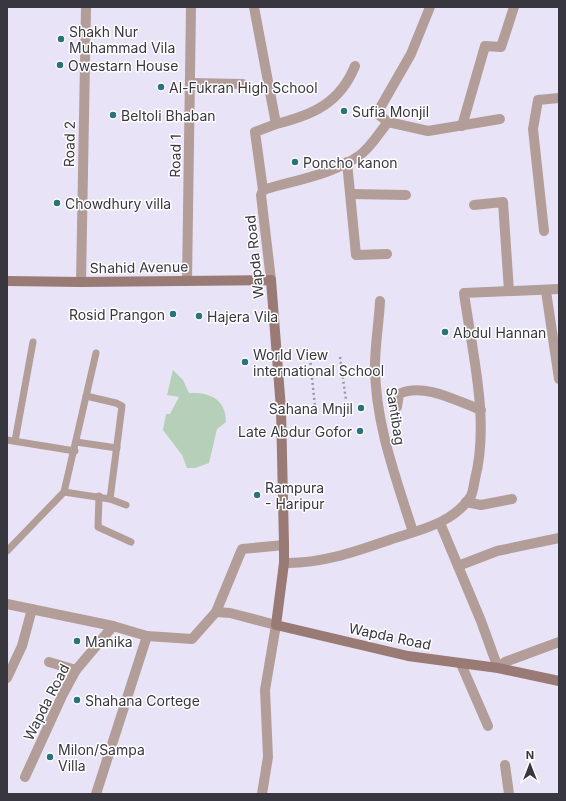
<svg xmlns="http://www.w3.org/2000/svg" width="566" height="801" font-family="Inter,sans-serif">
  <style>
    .green { fill: #b6cfb8 }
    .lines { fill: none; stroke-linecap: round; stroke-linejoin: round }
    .path { stroke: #9d98a7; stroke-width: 2.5; stroke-dasharray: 2 3; stroke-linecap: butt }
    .lane { stroke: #b39d99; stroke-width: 7 }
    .street { stroke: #b39d99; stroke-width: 10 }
    .secondary { stroke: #997a74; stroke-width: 10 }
    .poi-dot { fill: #297379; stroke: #fff; stroke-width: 1.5 }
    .labels { text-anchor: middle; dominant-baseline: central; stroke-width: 3; stroke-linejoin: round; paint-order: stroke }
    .poi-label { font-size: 14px; fill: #38363e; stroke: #fff; text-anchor: start }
    .street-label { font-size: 14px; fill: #38363e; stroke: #fff }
  </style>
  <rect width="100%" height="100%" fill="#e9e3f7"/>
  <!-- green -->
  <path class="green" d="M173,370L183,380L189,393C210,392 226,399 226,422L217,429L209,463L195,468H187L182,455L163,430L166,414H170L179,397L167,395Z"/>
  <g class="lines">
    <!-- path -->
    <g class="path">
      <polyline points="340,357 346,400"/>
      <polyline points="310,358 315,407"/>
    </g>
    <!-- lane -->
    <g class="lane">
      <polyline points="86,396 116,403 122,406 110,499"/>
      <polyline points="7,440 75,451"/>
      <polyline points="15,441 33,342"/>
      <polyline points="76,442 117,448"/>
      <polyline points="64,492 110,499 126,505"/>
      <polyline points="99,496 98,527 131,542"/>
      <polyline points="7,551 64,492 96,353"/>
    </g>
    <!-- street -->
    <g class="street">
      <polyline points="254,7 276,124 255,132 263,190 261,195 271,280"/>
      <polyline points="430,7 411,54 380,108 379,115 388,122 428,131 500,119"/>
      <polyline points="190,83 243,84"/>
      <path d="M276,124C313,115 340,103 355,66"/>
      <polyline points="462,126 485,46 501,47 514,7"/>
      <polyline points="347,162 356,255 387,254"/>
      <path d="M263,190C295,180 332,175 360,155C371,147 379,133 388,122"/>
      <polyline points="351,194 406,195"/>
      <polyline points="474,205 503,202 509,291"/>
      <polyline points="544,231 533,129 538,100 559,98"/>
      <polyline points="187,281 191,7"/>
      <polyline points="81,282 86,7"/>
      <polyline points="546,291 559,379"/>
      <path d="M380,301C379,323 375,344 375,366C375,423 396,478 413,532"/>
      <path d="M397,407L399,394C423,382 457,401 481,410"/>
      <polyline points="466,502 481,505 512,499"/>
      <polyline points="440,523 481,621 498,668 505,662 559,642"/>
      <path d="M284,563C322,564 357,551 392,539C420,530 454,523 471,496C473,492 474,484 475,479C490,421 472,352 464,293L559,289"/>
      <polyline points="458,566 497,551 559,538"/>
      <polyline points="7,604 113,626 147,636 192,639 216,612 242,549 284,545"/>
      <polyline points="216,612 230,613 276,625 265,690 268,757 262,794"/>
      <polyline points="49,662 76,670"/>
      <polyline points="461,664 488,726"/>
      <polyline points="7,678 22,646 32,609"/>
      <polyline points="505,765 509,794"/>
      <polyline points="25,777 62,696 76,670 113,626"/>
      <polyline points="96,794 147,636"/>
    </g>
    <!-- secondary -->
    <polyline class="secondary" points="7,281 81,282 271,280 281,409 284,545 284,563 276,625 408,656 498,668 559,681"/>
  </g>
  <!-- markers -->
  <g class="poi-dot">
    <circle cx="61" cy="39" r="4"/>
    <circle cx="60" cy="65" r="4"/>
    <circle cx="161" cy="87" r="4"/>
    <circle cx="344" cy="111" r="4"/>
    <circle cx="113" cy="115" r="4"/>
    <circle cx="295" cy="162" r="4"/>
    <circle cx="57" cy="203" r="4"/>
    <circle cx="173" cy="314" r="4"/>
    <circle cx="199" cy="316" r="4"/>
    <circle cx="445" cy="332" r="4"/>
    <circle cx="245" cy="362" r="4"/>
    <circle cx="361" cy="408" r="4"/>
    <circle cx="360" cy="431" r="4"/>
    <circle cx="257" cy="495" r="4"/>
    <circle cx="77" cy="641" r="4"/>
    <circle cx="77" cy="700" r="4"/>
    <circle cx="50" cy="757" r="4"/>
  </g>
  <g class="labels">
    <!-- poi labels -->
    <g class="poi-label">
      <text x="69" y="31">Shakh Nur<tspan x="69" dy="16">Muhammad Vila</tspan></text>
      <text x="68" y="65">Owestarn House</text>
      <text x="169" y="87">Al-Fukran High School</text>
      <text x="352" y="111">Sufia Monjil</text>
      <text x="121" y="115">Beltoli Bhaban</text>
      <text x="303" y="162">Poncho kanon</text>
      <text x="65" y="203">Chowdhury villa</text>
      <text x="165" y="314" text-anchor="end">Rosid Prangon</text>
      <text x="207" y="316">Hajera Vila</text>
      <text x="453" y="332">Abdul Hannan</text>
      <text x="253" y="354">World View<tspan x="253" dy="16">international School</tspan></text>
      <text x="353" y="408" text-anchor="end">Sahana Mnjil</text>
      <text x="352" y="431" text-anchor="end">Late Abdur Gofor</text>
      <text x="265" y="487">Rampura<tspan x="265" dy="16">- Haripur</tspan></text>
      <text x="85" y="641">Manika</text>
      <text x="85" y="700">Shahana Cortege</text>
      <text x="58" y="749">Milon/Sampa<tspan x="58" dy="16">Villa</tspan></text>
    </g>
    <!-- street labels -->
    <g class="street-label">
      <text transform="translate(69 144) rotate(-89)">Road 2</text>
      <text transform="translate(175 156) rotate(-89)">Road 1</text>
      <text transform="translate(254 257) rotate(-96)">Wapda Road</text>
      <text transform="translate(139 267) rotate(-1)">Shahid Avenue</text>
      <text transform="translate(396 416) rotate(81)">Santibag</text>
      <text transform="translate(390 636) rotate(12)">Wapda Road</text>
      <text transform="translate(46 702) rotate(-63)">Wapda Road</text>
    </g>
  </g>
  <!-- border -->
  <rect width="566" height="801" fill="none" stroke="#38363e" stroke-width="16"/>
  <!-- north arrow -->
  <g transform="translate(530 765)" stroke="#ffffff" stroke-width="3" paint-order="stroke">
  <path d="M0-3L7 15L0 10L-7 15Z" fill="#38363e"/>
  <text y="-6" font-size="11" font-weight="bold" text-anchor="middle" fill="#38363e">N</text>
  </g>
</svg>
